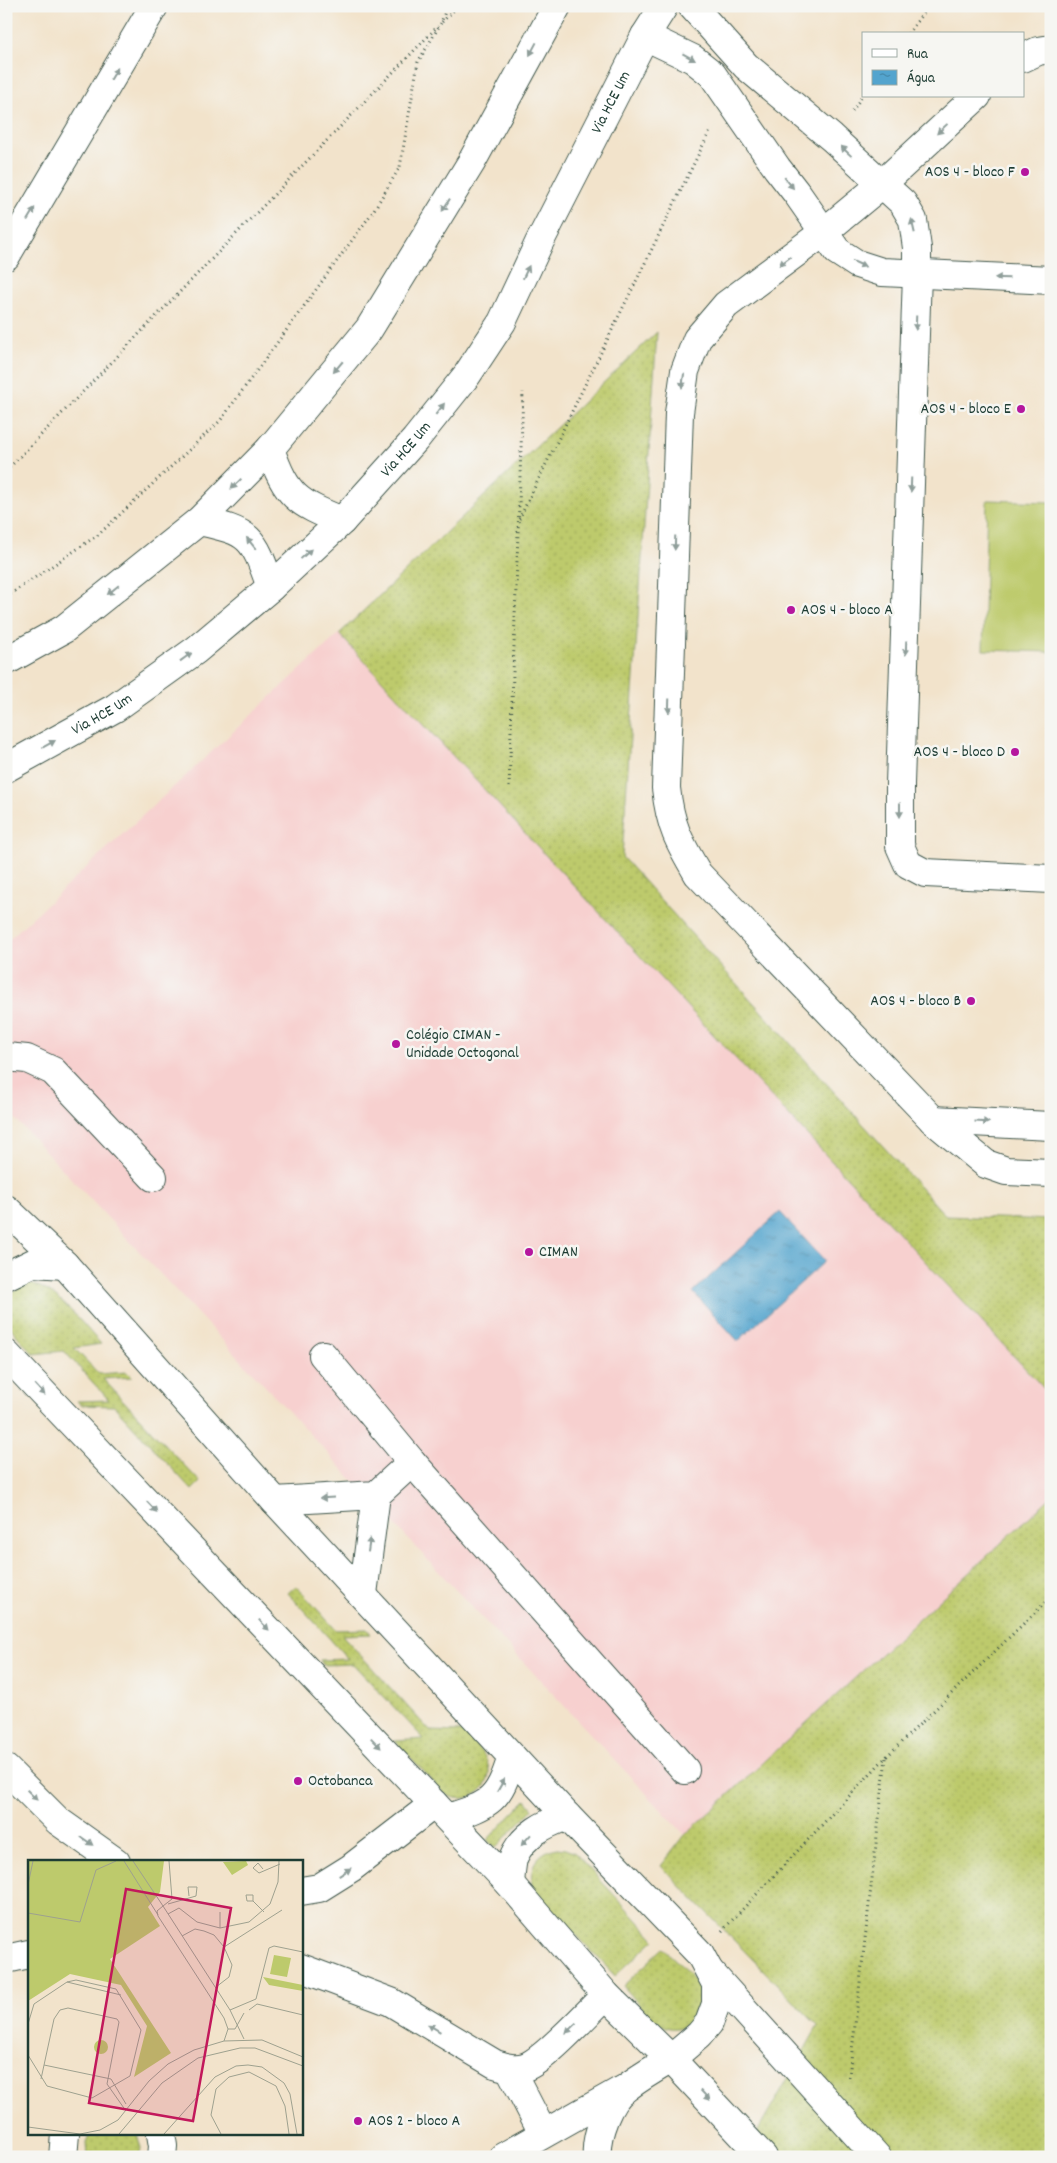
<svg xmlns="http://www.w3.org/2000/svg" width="1057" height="2163" font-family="Dekko,sans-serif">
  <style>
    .built { fill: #f7d0cf }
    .grass { fill: url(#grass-dots); stroke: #6e8450 }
    .garden { fill: #bdca6c; stroke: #6e8450 }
    .water { fill: url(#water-ripples); stroke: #397081 }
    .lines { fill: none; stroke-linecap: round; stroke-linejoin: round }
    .minor-casing { stroke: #3f564b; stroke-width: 30 }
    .major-casing { stroke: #3f564b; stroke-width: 30 }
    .path { stroke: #3f564b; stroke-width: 3; stroke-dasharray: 1 4; stroke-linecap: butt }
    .minor { stroke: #fff; stroke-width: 28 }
    .major { stroke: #fff; stroke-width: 28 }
    .oneway { fill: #8f9e9a }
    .poi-dot { fill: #b5179e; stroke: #f6f6f2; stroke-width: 2 }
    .labels { text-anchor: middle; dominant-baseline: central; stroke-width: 5; stroke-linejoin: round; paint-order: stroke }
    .street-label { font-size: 16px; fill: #1f3d34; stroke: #f6f6f2 }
    .poi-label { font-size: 16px; fill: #1f3d34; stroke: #f6f6f2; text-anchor: start }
    .inset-road { fill: none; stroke: #9ea18f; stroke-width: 1 }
    .view { fill: #c2185b; fill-opacity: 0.15; stroke: #c2185b; stroke-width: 2.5 }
    .inset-edge { fill: none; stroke: #1f3d34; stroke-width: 2.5 }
  </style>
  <defs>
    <pattern id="grass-dots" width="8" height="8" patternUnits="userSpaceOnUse" patternTransform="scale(1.25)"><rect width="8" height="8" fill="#bdca6c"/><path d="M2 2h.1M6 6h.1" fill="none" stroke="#a2ae5e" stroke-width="1.8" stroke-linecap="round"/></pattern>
    <pattern id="water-ripples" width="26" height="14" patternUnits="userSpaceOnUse" patternTransform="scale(1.25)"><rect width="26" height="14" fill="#53a4ce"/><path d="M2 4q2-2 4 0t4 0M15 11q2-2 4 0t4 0" fill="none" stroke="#4487a8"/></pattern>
  </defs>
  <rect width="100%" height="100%" fill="#f6f6f2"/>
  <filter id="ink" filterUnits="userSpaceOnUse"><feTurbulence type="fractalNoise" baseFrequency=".02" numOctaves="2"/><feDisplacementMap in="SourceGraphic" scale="10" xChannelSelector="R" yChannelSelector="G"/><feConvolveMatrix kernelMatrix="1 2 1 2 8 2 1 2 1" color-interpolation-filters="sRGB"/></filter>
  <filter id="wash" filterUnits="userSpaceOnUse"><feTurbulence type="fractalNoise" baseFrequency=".0096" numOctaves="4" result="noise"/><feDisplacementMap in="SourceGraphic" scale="20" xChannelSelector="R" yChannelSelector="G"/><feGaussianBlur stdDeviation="1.12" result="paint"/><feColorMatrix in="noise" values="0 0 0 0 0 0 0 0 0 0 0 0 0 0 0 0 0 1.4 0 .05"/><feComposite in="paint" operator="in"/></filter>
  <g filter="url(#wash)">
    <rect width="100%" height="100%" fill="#f2e3cb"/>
    <!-- built -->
    <polygon class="built" points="339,634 1051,1396 1051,1497 685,1835 6,1109 6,942"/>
    <!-- grass -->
    <g class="grass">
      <polygon points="657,332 622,857 946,1216 1051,1220 1051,1396 339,634"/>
      <path d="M29,1284C56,1287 83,1325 101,1344L74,1348L99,1374L127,1372L132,1377L103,1379L200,1482L192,1490L114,1406L81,1405L77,1401L109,1400L64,1351L33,1354C25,1344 14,1334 8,1323C0,1305 12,1287 29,1284Z"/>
      <polygon points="1051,1497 1051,2157 743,2157 818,2026 661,1866 685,1835"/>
      <path d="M296,1586L336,1630L367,1629L371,1634L342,1635L430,1731L462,1732C471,1741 485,1752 488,1765C495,1790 465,1807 445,1794L395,1741L424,1739L353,1664L323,1665L320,1660L348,1659L288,1593Z"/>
      <polygon points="526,1800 533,1809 495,1848 487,1840"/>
      <path d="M557,1848L565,1849L575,1853L655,1939L615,1976L536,1892C525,1872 535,1852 557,1848Z"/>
      <path d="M663,1948C673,1958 693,1975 699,1988C710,2013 681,2040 658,2023C645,2013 634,1998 623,1986Z"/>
      <polygon points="90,2134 137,2134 141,2148 139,2157 87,2157 86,2143"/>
    </g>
    <!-- garden -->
    <polygon class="garden" points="987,500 1051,502 1051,652 983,650"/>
    <!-- water -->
    <polygon class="water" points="780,1212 825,1261 738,1341 693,1292"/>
  </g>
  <g filter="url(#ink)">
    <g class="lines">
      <!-- minor casing -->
      <g class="minor-casing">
        <g id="minor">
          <polyline points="692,6 746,66 832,138 903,203 913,220 917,248 917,274 900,784 900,846 908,864 925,873 1051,879"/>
          <polyline points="645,36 693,59 712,74 777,168 798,195 837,251 857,264 882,272 1051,280"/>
          <polyline points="1023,58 1038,51 1051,49"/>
          <path d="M977,96L882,184L824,232L726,305L697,339L685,371L679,413L666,788C670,826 679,842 698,874L933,1120L986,1164L1006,1171L1051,1173"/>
          <polyline points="6,1057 27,1059 53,1071 153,1177"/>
          <polyline points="933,1120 1051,1126"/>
          <polyline points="6,1209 65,1265 275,1501 567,1816 700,1954 716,1984 716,2004 709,2023 699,2035 671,2059 606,1995 510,1884 6,1354"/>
          <polyline points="6,1276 33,1263 65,1265"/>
          <polyline points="323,1355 412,1462 685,1770"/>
          <polyline points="275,1501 376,1495 412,1462"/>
          <polyline points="363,1594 376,1495"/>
          <polyline points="6,1769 58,1821 116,1862"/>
          <path d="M448,1818C492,1804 498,1801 512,1757"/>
          <path d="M510,1884C511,1875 511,1864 514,1856C524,1834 545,1824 567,1816"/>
          <polyline points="301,1891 319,1888 351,1868 434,1804"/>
          <polyline points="6,1959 29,1954"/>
          <path d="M301,1968L391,2002L495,2064C505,2067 514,2070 525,2067C545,2060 589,2011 606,1995"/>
          <polyline points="710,1972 877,2157"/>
          <polyline points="510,2069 543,2133"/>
          <polyline points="161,2134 163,2146 162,2157"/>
          <polyline points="63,2157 65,2134"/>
          <polyline points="503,2157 620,2091"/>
          <path d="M597,2157C595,2136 608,2100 626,2088C640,2077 656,2068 671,2059L763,2157"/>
        </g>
      </g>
      <!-- major casing -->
      <g class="major-casing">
        <g id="major">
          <polyline points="6,256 154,6"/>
          <path d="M270,449C287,497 296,502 342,521"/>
          <path d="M199,521C252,532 253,537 271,587"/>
          <polyline points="6,661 64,629 199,521 270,449 369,329 471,163 557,6"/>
          <path id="s1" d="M6,768L115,708L196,650L271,587L342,521L415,440L467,375L502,322L539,243L645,36L664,6"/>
        </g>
      </g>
      <!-- path -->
      <g class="path">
        <polyline points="442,22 458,6"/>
        <polyline points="908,34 928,6"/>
        <polyline points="852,111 863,95"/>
        <polyline points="6,471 438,26"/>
        <polyline points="519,519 711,129"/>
        <polyline points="6,597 98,535 220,421 372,213 400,167 418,62 441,23 447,6"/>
        <polyline points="509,787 523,392"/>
        <polyline points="722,1931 886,1757 1051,1597"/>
        <polyline points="849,2077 886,1758"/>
      </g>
      <!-- minor -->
      <use href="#minor" class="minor"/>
      <!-- major -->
      <use href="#major" class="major"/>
    </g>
    <!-- one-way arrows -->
    <defs><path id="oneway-solid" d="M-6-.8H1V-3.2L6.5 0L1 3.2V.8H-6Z" transform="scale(1.25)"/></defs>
    <g class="oneway">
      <use href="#oneway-solid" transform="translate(533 49) rotate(118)"/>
      <use href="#oneway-solid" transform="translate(689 57) rotate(29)"/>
      <use href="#oneway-solid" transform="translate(114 74) rotate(-59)"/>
      <use href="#oneway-solid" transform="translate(942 129) rotate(137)"/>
      <use href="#oneway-solid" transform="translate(846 151) rotate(-137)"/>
      <use href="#oneway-solid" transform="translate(789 183) rotate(51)"/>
      <use href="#oneway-solid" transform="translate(446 205) rotate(122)"/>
      <use href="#oneway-solid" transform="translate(31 214) rotate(-59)"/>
      <use href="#oneway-solid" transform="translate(913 226) rotate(-103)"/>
      <use href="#oneway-solid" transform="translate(785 261) rotate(143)"/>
      <use href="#oneway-solid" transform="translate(859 264) rotate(24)"/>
      <use href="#oneway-solid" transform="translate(526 272) rotate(-65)"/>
      <use href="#oneway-solid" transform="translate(1002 278) rotate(-178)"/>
      <use href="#oneway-solid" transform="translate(916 323) rotate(92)"/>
      <use href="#oneway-solid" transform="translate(338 367) rotate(130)"/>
      <use href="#oneway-solid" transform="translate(683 381) rotate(98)"/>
      <use href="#oneway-solid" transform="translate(440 409) rotate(-52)"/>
      <use href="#oneway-solid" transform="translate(236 484) rotate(135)"/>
      <use href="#oneway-solid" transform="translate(911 485) rotate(92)"/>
      <use href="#oneway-solid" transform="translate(251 543) rotate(-129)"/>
      <use href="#oneway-solid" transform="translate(675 543) rotate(92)"/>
      <use href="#oneway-solid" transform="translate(306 554) rotate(-43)"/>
      <use href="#oneway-solid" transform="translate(113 590) rotate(141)"/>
      <use href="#oneway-solid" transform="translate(906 648) rotate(92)"/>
      <use href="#oneway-solid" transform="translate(186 657) rotate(-36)"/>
      <use href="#oneway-solid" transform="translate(669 706) rotate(92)"/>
      <use href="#oneway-solid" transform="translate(49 744) rotate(-29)"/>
      <use href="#oneway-solid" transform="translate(900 810) rotate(90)"/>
      <use href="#oneway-solid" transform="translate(982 1122) rotate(3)"/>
      <use href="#oneway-solid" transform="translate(40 1390) rotate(47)"/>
      <use href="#oneway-solid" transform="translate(327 1498) rotate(177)"/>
      <use href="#oneway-solid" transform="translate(152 1507) rotate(47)"/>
      <use href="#oneway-solid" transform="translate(369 1545) rotate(-82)"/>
      <use href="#oneway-solid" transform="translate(264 1625) rotate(46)"/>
      <use href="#oneway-solid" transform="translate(376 1743) rotate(46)"/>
      <use href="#oneway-solid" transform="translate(501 1785) rotate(-61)"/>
      <use href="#oneway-solid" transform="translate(32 1795) rotate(45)"/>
      <use href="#oneway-solid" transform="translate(526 1840) rotate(131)"/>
      <use href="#oneway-solid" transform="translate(87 1841) rotate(35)"/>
      <use href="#oneway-solid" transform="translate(345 1872) rotate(-33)"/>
      <use href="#oneway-solid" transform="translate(434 2028) rotate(-149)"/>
      <use href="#oneway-solid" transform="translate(571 2028) rotate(136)"/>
      <use href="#oneway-solid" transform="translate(705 2095) rotate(47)"/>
    </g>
  </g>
  <!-- markers -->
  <g class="poi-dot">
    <circle cx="1025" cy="172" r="5"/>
    <circle cx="1021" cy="409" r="5"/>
    <circle cx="791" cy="610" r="5"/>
    <circle cx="1015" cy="752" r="5"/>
    <circle cx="971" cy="1001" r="5"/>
    <circle cx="396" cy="1044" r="5"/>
    <circle cx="529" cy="1252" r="5"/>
    <circle cx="298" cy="1781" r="5"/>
    <circle cx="358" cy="2121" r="5"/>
  </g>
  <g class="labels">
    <!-- street labels -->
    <g class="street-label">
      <text stroke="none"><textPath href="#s1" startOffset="920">Via HCE Um</textPath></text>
      <text stroke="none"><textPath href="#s1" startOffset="515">Via HCE Um</textPath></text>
      <text stroke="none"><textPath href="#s1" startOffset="110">Via HCE Um</textPath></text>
    </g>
    <!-- poi labels -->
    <g class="poi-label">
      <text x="1015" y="172" text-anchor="end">AOS 4 - bloco F</text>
      <text x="1011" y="409" text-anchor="end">AOS 4 - bloco E</text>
      <text x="801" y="610">AOS 4 - bloco A</text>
      <text x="1005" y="752" text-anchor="end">AOS 4 - bloco D</text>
      <text x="961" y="1001" text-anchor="end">AOS 4 - bloco B</text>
      <text x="406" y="1035">Colégio CIMAN -<tspan x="406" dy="18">Unidade Octogonal</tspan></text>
      <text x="539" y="1252">CIMAN</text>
      <text x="308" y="1781">Octobanca</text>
      <text x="368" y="2121">AOS 2 - bloco A</text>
    </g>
  </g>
  <!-- overview -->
  <g transform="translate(28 1860)">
    <rect width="275" height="275" fill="#f2e3cb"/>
    <path d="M0,1H136L132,32L120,47L132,66L82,99L143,193L106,217L119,166L93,125L42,114L0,141ZM235,117L275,125V131L241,125Z" fill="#bdca6c"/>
    <path d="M218,1L220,5L204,15L195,2ZM246,95L263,98L259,117L242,114ZM66 187a7 7 0 1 1 14 0a7 7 0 1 1-14 0Z" fill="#bdca6c"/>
    <path class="inset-road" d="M96,1L130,55M105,1L135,46L144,39L141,1M235,9L230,3L225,8L231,13L252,4M68,10L88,1M0,25L5,1M225,41H219L218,35H225V41L236,52M140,44L168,36L169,27H160L161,36M0,53L52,62L68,10M140,54L151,48L169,62L192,68L221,62L242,44L250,22L251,1M192,68V52M154,76L167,69L176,71L186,75L196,87L204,105L201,117L188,127M196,87L254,50M39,122L93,135M228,139L241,88L246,86L275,92M202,150L228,139M221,150L229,144L275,155M0,164L6,144L39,122L48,120L88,129L113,170L102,216L64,238L19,226L0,195M200,169H207L216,153M196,181L200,169L196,158L130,56L129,51L135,46L202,150L216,179M16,205L83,219L98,244M13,219L26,159L32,150L40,148L89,159L91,162L79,224L98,251M0,267L52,274L72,270L90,260L121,221L140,204L166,190L196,181L234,180L275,197M91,274L134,223L170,198L212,188H227L275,206M136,274L187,217L208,206L220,205L234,207L256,223L262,234L269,274M193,274L183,255L188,229L201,217L221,212L248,226L257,246L261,274"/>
    <path class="view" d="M98,29L203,48L165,261L61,243Z"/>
    <rect width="275" height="275" class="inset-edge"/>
  </g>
  <!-- margin -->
  <rect width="1057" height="2163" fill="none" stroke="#f6f6f2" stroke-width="25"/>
  <!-- legend -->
  <rect x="862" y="32" width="162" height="65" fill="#f6f6f2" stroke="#a0aca6"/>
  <rect x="872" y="49" width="25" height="8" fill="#ffffff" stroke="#a0aca6"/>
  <text x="907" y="58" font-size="15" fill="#1f3d34">Rua</text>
  <rect x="872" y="70" width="25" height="15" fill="url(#water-ripples)" stroke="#a0aca6"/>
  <text x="907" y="82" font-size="15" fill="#1f3d34">Água</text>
</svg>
